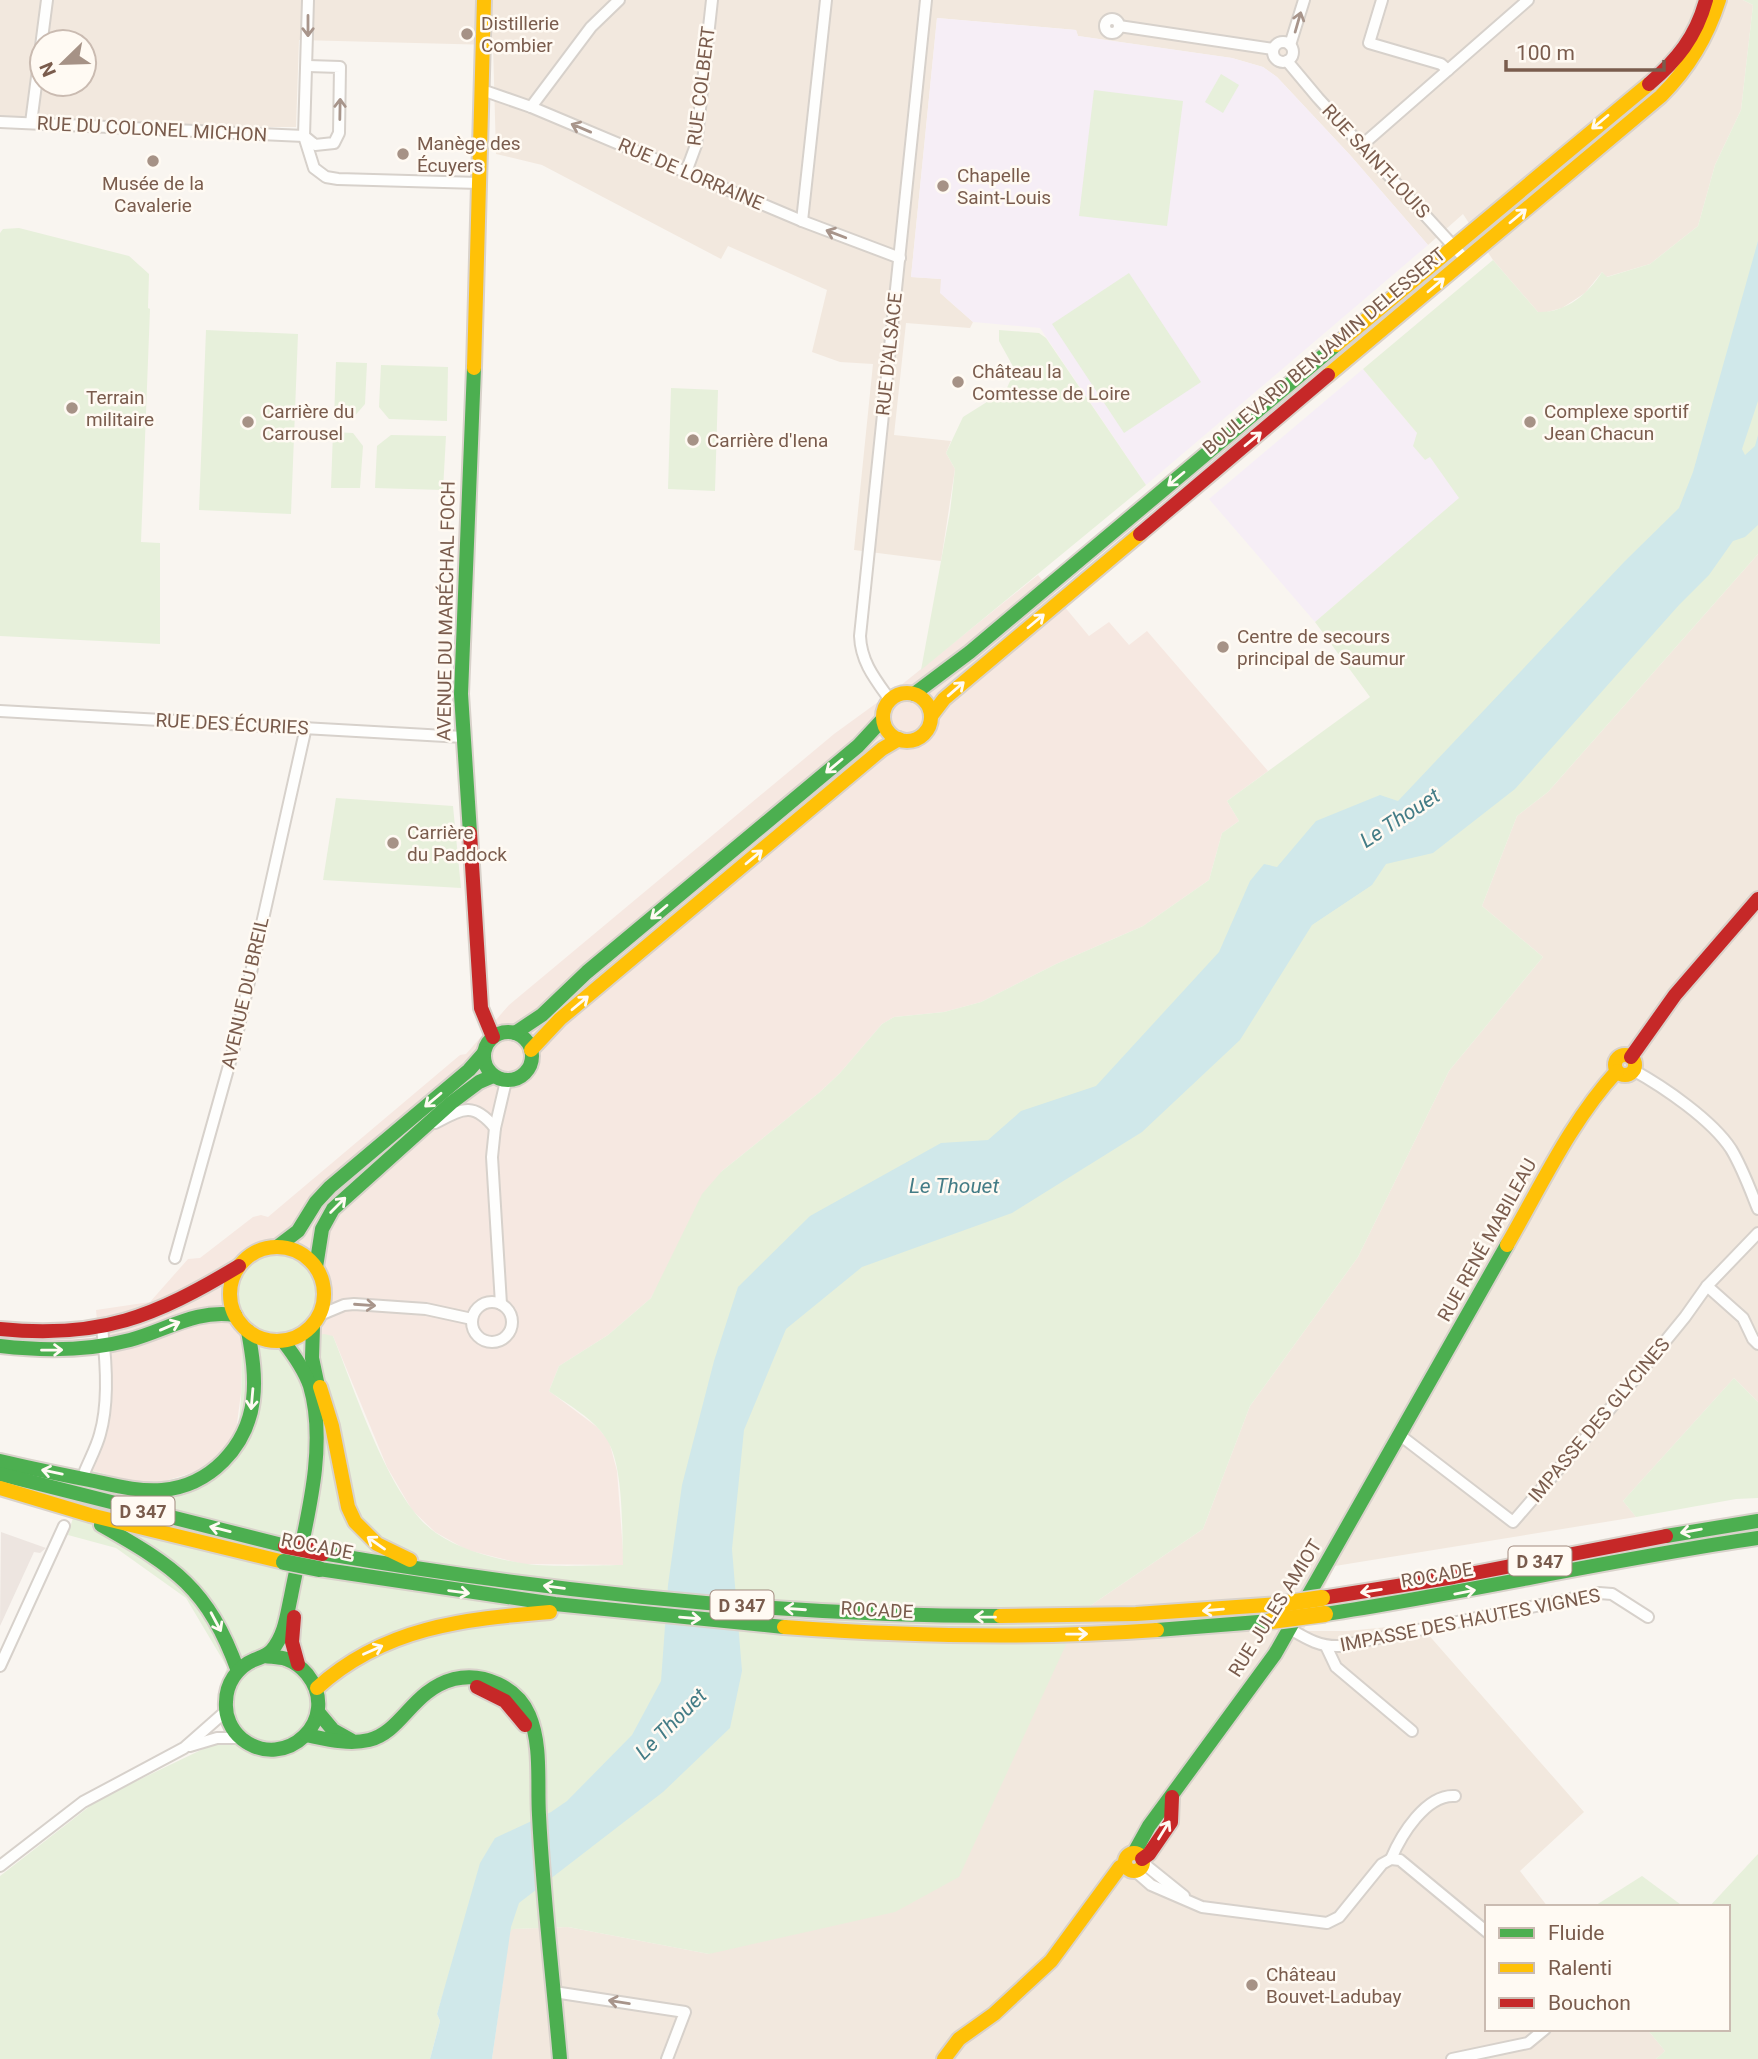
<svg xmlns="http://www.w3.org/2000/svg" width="1758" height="2059" font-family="Roboto,sans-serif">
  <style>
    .residential { fill: #f2e8de; fill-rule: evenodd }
    .commercial { fill: #f6e8e1 }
    .industrial { fill: #ede5e0 }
    .education { fill: #f6eef6 }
    .green { fill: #e7f0db }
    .water { fill: #d0e8ea }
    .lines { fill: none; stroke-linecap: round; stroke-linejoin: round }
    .street-casing { stroke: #d7d1cb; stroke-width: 14 }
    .fast-casing { stroke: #d9d2cb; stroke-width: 18 }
    .slow-casing { stroke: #d9d2cb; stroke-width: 18 }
    .jam-casing { stroke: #d9d2cb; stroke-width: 18 }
    .street { stroke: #fefefd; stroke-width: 10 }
    .fast { stroke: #4caf50; stroke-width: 14 }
    .slow { stroke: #ffc107; stroke-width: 14 }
    .jam { stroke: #c62828; stroke-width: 14 }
    .fast-bridge-casing { stroke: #dad1cc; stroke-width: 19; stroke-linecap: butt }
    .slow-bridge-casing { stroke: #dad1cc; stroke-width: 19; stroke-linecap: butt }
    .jam-bridge-casing { stroke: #dad1cc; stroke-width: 19; stroke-linecap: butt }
    .fast-bridge { stroke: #4caf50; stroke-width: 16 }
    .slow-bridge { stroke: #ffc107; stroke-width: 16 }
    .jam-bridge { stroke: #c62828; stroke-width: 16 }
    .oneway { stroke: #a8958b }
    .oneway2 { stroke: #fffaf3 }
    .poi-dot { fill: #a69286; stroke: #fffaf3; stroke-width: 2.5 }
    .labels { text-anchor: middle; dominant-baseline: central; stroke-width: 5; stroke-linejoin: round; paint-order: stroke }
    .shield { fill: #fffaf3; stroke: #a28b7f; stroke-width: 2 }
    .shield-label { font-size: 18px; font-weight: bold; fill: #7a5c4d }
    .poi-label { font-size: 19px; fill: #7a5c4d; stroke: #fffaf3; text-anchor: start }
    .street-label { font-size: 19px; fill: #7a5c4d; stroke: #fffaf3 }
    .water-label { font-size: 21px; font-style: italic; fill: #437c86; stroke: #fffaf3 }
  </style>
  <rect width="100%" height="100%" fill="#f9f5f0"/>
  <!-- residential -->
  <g class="residential">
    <path d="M0,0H1743L1753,5L1741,110L1715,165L1698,226L1650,264L1606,277L1602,272L1585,293L1562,308L1547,312H1538L1493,260L1463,214L1428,245L1350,155L1277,77L1263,67L1232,58L1078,36L1076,30L937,18L911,277L941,279L946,298L973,322L970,328L906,323L894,435L951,441L946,453L955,469L941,561L854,550L873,364L840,362L812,352L827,290L728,246L721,259L542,165L496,154L493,45L299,40L296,127H0ZM42,42H84V84H42Z"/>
    <polygon points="1758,554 1758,1402 1734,1378 1623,1501 1636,1517 1335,1566 1303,1631 1347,1631 1419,1624 1584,1812 1520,1871 1548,1907 1487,1907 1487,2029 1647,2029 1665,2051 1656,2059 492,2059 510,1929 568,1927 709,1954 1081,1612 1203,1529 1250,1406 1358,1257 1449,1071 1543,957 1482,906 1517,816 1548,792"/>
  </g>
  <!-- commercial -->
  <polygon class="commercial" points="1038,575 1089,636 1109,622 1129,645 1147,631 1268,771 1227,801 1239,821 1222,833 1209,880 1143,926 1056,964 981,1002 944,1012 894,1017 882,1024 840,1073 820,1092 722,1171 651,1298 608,1335 559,1366 549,1391 597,1427 609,1441 617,1471 624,1565 523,1564 467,1550 435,1532 412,1510 387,1467 333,1336 242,1355 241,1393 236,1431 226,1448 201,1470 165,1481 134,1482 87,1469 106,1415 96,1310 150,1302 188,1259 200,1258 253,1217 261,1215 268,1217 460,1055 466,1054 509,1005 834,734 900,686"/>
  <!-- industrial -->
  <polygon class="industrial" points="1,1532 46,1548 40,1553 34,1552 0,1626"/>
  <!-- education -->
  <g class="education">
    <polygon points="937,18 1076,30 1078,36 1232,58 1263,67 1277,77 1350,155 1428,245 1146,485 1040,328 973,322 940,293 941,279 911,277"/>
    <polygon points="1363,369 1417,433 1460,498 1315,622 1209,499"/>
  </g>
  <!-- green -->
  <g class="green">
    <path d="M1743,0H1758V554L1548,792L1517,816L1482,906L1543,957L1449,1071L1358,1257L1250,1406L1203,1529L1081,1612L959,1877L895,1912L709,1954L568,1927L513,1929L444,1991L437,2014L440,2021L430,2059H0V1876L99,1799L228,1737L217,1718L218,1696L227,1667L186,1598L116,1548L68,1535L87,1469C102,1473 119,1480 135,1482C171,1485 222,1470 236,1431C243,1410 241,1378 242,1355L258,1347L324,1334L333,1336C354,1388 390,1502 436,1533C461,1550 492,1558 521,1563C550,1568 593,1565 623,1565C622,1533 624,1466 607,1440C595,1419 568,1405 549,1391L559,1366L608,1335L651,1298L702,1194L722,1171L820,1092L840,1073L882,1024L894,1017L944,1012L981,1002L1056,964L1143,926L1209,880L1222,833L1239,821L1227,801L1370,697L1315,622L1459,498L1430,457L1425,460L1413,446L1417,433L1363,369L1493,260L1538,312C1566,313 1588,294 1602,272L1607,277L1650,264L1698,226L1715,165L1741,110L1753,5Z"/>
    <polygon points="1221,74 1239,85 1223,113 1205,102"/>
    <polygon points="1094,90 1183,101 1167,226 1079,216"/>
    <polygon points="19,228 129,256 149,274 148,308 150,309 141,542 160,543 160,644 0,636 0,233 3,229"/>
    <polygon points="1129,273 1201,382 1124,433 1052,324"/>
    <polygon points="206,330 298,334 291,514 199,510"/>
    <polygon points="999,330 1039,333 1046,338 1146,485 921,670 950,512 955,469 946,453 963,417 1006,390 1015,370 999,341"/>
    <polygon points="336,362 367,363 365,404 352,419 334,420"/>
    <polygon points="381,365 448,367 447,421 389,419 379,407"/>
    <polygon points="671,388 718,390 715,491 668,489"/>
    <polygon points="333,432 353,433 363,446 360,488 331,488"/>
    <polygon points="391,435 446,436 443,490 375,488 377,446"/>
    <polygon points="336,798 453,806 461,888 323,880"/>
    <circle cx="278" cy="1294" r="40"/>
    <polygon points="1734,1378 1758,1402 1758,1498 1736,1499 1636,1517 1623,1501"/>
    <polygon points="1758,1854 1758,2059 1656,2059 1665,2051 1647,2029 1728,2029 1728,1907 1709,1907"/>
    <polygon points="1642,1876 1684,1907 1593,1907"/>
  </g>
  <!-- water -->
  <polygon class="water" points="1758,241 1758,401 1742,449 1745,455 1755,446 1758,435 1758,525 1745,537 1733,541 1709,575 1679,605 1515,789 1433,853 1386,864 1372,885 1312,925 1240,1040 1142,1132 1012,1213 862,1267 786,1329 744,1430 732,1549 742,1671 730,1728 663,1792 519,1903 511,1927 492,2059 430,2059 440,2021 437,2014 480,1863 495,1838 551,1812 567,1801 632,1735 661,1681 668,1585 682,1485 714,1361 738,1287 810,1216 941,1143 988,1140 1021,1111 1096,1086 1219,952 1250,881 1264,864 1277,867 1316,821 1380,795 1398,801 1625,561 1679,508 1693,472"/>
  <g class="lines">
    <!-- street casing -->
    <g class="street-casing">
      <g id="street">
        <polyline points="308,0 304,136 314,168 326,177 338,179 479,183"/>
        <polyline points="1382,0 1369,43 1441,64 1448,70"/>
        <circle cx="1112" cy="26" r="7"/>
        <polyline points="1119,26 1273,49"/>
        <circle cx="1283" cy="52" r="10"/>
        <polyline points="1290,45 1304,0"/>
        <polyline points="1287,61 1318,98 1466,260"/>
        <polyline points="482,90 531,107 802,221 900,258"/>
        <polyline points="531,107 591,27 619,0"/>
        <polyline points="0,122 304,136"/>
        <polyline points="31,123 47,0"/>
        <polyline points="304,136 315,145 334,143 339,133 340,67 308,66"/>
        <polyline points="1361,146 1528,0"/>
        <polyline points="686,172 696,145 712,0"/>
        <polyline points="802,221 826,0"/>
        <path d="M890,700C875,679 861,662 860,636L926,0"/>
        <polyline points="0,711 463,737"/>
        <path d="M1633,1070C1664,1087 1712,1120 1731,1149C1742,1167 1750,1189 1758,1209"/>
        <path d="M435,1123C462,1109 473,1101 495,1128"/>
        <polyline points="175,1258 235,1044 306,727"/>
        <polyline points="1707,1286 1743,1318 1753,1339 1758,1344"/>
        <circle cx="492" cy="1322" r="20"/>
        <polyline points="501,1304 492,1157 495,1128 506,1081"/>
        <polyline points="320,1315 344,1305 354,1304 426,1309 472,1319"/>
        <polyline points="1401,1436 1513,1522 1600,1421 1685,1317 1707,1286 1758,1233"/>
        <path d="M85,1471C90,1459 97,1446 100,1434C109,1403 106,1359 102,1328"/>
        <path d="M1290,1629C1307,1639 1320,1647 1340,1646L1599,1593L1612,1594L1648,1617"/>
        <polyline points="1326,1646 1336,1667 1412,1731"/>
        <polyline points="0,1666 64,1526"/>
        <polyline points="190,1746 217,1738 242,1738"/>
        <path d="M1391,1859C1401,1835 1426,1794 1455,1796"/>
        <polyline points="1143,1863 1184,1896"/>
        <polyline points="0,1866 83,1802 184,1748 226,1711"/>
        <polyline points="1135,1871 1151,1885 1202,1907 1327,1923 1339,1917 1382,1864 1391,1859 1400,1860 1487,1932"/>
        <polyline points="554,1992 685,2012 667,2059"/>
        <polyline points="1452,2059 1528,2043 1545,2029"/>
      </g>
    </g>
    <!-- fast casing -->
    <g class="fast-casing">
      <g id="fast">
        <polyline points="914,694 970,652 1336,345"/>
        <polyline points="470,833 461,694 474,368"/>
        <circle cx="508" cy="1056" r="24"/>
        <polyline points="515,1033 542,1015 587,972 858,746 883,719"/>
        <polyline points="277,1247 298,1231 316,1202 330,1187 469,1070 484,1053"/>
        <polyline points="316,1267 322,1229 333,1209 451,1103 479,1082 493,1076"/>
        <polyline points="313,1326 312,1358 320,1396"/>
        <path d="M0,1346C43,1351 88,1351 130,1340C167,1330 196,1309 235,1315"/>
        <path d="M0,1461C29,1468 59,1474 89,1480C113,1485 138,1492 162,1490C210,1486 247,1447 253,1400C256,1377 252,1353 248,1331"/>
        <polyline points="0,1474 286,1546"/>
        <path d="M101,1525C175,1567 208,1588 238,1671"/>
        <polyline points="1666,1536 1758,1521"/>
        <path d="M322,1553C545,1591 773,1616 1000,1616"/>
        <polyline points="319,1569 555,1604 784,1627"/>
        <path d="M1325,1614C1470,1592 1613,1559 1758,1538"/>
        <polyline points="1157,1630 1271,1621"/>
        <path d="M265,1656C272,1657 280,1657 286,1659C294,1662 302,1668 307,1674C343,1719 285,1773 242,1739C231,1730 225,1716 226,1702C226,1684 237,1667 254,1660C261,1657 267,1656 272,1650C285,1635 287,1614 291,1596C303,1532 329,1450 310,1386C304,1369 294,1355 283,1341"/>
        <polyline points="318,1712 333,1730 351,1740"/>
        <path d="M306,1735C326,1739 348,1745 369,1740C402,1732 412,1690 454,1679C483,1672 517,1687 529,1715C542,1745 537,1783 539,1815C543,1897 553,1978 560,2059"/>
        <polyline points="1134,1853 1149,1826 1275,1654 1507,1245"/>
      </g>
    </g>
    <!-- slow casing -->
    <g class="slow-casing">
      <g id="slow">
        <polyline points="1336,345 1649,84"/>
        <polyline points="474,368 484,0"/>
        <path d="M1328,375L1661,96C1689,68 1707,38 1719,0"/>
        <circle cx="907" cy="717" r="24"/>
        <polyline points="931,716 944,699 1140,534"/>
        <polyline points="531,1050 560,1019 882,749 899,739"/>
        <circle cx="1625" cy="1065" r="10"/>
        <path d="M1507,1245C1541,1186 1571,1121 1617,1071"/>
        <circle cx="277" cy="1294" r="47"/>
        <polyline points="320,1387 332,1426 348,1507 355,1522 377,1544 410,1560"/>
        <polyline points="0,1488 90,1515 284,1562"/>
        <polyline points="1000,1616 1136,1614 1281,1604"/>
        <path d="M784,1627C906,1636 1035,1639 1157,1630"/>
        <path d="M317,1688C384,1627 464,1619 550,1612"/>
        <circle cx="1134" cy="1862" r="9"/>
        <polyline points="944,2059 959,2039 994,2014 1051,1961 1120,1867 1125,1865"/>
      </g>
    </g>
    <!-- jam casing -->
    <g class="jam-casing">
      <g id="jam">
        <path d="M1649,84C1677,60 1696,37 1706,0"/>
        <polyline points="1140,534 1328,375"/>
        <polyline points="470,833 481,1008 493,1037"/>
        <polyline points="1631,1057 1675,995 1758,899"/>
        <path d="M0,1329C101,1339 154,1317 239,1266"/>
        <polyline points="1322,1598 1454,1577 1666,1536"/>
        <polyline points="294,1617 292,1642 298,1664"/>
        <polyline points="477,1687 505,1701 525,1725"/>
        <polyline points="1142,1859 1149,1854 1171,1822 1172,1797"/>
      </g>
    </g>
    <!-- street -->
    <use href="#street" class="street"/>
    <!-- fast -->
    <use href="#fast" class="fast"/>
    <!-- slow -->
    <use href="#slow" class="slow"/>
    <!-- jam -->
    <use href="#jam" class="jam"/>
    <!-- fast-bridge casing -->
    <g class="fast-bridge-casing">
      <polyline id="fast-bridge" points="284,1562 319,1569"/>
    </g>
    <!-- slow-bridge casing -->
    <g class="slow-bridge-casing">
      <g id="slow-bridge">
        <polyline points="1281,1604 1322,1598"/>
        <polyline points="1271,1621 1325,1614"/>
      </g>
    </g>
    <!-- jam-bridge casing -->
    <g class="jam-bridge-casing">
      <polyline id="jam-bridge" points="286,1546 322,1553"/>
    </g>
    <!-- fast-bridge -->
    <use href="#fast-bridge" class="fast-bridge"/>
    <!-- slow-bridge -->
    <use href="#slow-bridge" class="slow-bridge"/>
    <!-- jam-bridge -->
    <use href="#jam-bridge" class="jam-bridge"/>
  </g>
  <!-- one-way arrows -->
  <defs><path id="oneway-shaft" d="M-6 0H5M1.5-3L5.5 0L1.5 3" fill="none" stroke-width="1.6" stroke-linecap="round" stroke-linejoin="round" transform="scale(1.75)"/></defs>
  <g class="oneway">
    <use href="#oneway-shaft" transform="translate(1298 22) rotate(-74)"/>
    <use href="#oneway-shaft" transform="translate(308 26) rotate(90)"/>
    <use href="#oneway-shaft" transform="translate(340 109) rotate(-89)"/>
    <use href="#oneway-shaft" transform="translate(581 128) rotate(-157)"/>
    <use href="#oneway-shaft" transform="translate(836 234) rotate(-159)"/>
    <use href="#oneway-shaft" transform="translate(365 1305) rotate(4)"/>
    <use href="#oneway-shaft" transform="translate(619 2002) rotate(-171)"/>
  </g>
  <g class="oneway2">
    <use href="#oneway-shaft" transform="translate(1600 122) rotate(140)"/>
    <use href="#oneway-shaft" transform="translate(1518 216) rotate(-40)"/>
    <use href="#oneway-shaft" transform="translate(1436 285) rotate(-40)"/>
    <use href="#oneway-shaft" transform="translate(1253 439) rotate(-40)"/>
    <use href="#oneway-shaft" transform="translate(1176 479) rotate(140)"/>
    <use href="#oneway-shaft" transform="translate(1036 621) rotate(-40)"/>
    <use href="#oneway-shaft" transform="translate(956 689) rotate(-41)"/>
    <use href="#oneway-shaft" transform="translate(834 766) rotate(140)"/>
    <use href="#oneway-shaft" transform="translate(754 857) rotate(-40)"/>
    <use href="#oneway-shaft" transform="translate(659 912) rotate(140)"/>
    <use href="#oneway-shaft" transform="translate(580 1003) rotate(-40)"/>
    <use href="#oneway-shaft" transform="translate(433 1100) rotate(140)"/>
    <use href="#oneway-shaft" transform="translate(338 1205) rotate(-45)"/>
    <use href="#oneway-shaft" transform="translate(170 1326) rotate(-23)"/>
    <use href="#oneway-shaft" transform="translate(52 1350) rotate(-1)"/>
    <use href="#oneway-shaft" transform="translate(252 1399) rotate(95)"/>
    <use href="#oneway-shaft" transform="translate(52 1472) rotate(-168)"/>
    <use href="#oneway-shaft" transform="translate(220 1529) rotate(-166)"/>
    <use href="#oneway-shaft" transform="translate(1691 1531) rotate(170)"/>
    <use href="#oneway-shaft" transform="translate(376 1543) rotate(-145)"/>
    <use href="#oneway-shaft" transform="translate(554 1587) rotate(-173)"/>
    <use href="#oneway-shaft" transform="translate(1371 1591) rotate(171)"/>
    <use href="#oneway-shaft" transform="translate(459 1592) rotate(8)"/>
    <use href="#oneway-shaft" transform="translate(1465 1592) rotate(-11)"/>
    <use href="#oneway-shaft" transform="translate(795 1609) rotate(-176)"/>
    <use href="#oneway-shaft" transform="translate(1213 1610) rotate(175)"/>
    <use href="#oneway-shaft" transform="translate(985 1617) rotate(-179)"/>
    <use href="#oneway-shaft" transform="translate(690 1618) rotate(5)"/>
    <use href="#oneway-shaft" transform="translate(216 1622) rotate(62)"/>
    <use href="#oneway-shaft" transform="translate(1077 1634) rotate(-1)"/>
    <use href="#oneway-shaft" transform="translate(373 1650) rotate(-24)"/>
    <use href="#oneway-shaft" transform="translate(1164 1830) rotate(-58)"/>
  </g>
  <!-- markers -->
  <g class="poi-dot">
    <circle cx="467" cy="34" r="7"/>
    <circle cx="403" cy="154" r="7"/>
    <circle cx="153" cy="161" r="7"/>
    <circle cx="943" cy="186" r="7"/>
    <circle cx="958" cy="382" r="7"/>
    <circle cx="72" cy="408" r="7"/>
    <circle cx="248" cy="422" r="7"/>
    <circle cx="1530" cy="422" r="7"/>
    <circle cx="693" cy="440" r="7"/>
    <circle cx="1223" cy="647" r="7"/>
    <circle cx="393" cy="843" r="7"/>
    <circle cx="1252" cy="1985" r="7"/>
  </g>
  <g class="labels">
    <!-- shield labels -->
    <g class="shield">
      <rect x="111.5" y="1496.5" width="63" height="29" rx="5"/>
      <rect x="1508.5" y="1546.5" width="63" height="29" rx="5"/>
      <rect x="710.5" y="1590.5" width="63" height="29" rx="5"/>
    </g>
    <g class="shield-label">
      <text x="143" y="1511">D 347</text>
      <text x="1540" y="1561">D 347</text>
      <text x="742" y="1605">D 347</text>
    </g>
    <!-- poi labels -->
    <g class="poi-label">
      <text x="481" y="23">Distillerie<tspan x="481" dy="22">Combier</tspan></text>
      <text x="417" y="143">Manège des<tspan x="417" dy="22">Écuyers</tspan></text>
      <text x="957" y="175">Chapelle<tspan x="957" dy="22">Saint-Louis</tspan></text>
      <text x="153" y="183" text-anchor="middle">Musée de la<tspan x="153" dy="22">Cavalerie</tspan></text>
      <text x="972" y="371">Château la<tspan x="972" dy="22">Comtesse de Loire</tspan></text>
      <text x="86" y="397">Terrain<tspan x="86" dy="22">militaire</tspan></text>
      <text x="262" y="411">Carrière du<tspan x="262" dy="22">Carrousel</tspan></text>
      <text x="1544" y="411">Complexe sportif<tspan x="1544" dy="22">Jean Chacun</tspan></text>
      <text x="707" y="440">Carrière d'Iena</text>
      <text x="1237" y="636">Centre de secours<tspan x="1237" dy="22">principal de Saumur</tspan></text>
      <text x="407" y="832">Carrière<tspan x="407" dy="22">du Paddock</tspan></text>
      <text x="1266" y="1974">Château<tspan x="1266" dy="22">Bouvet-Ladubay</tspan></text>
    </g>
    <!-- street labels -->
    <g class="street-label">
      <text transform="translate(701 86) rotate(-83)">RUE COLBERT</text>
      <text transform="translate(152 129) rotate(3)">RUE DU COLONEL MICHON</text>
      <text transform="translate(1376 161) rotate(47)">RUE SAINT-LOUIS</text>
      <text transform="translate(691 174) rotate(23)">RUE DE LORRAINE</text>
      <text transform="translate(1324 351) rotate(-40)">BOULEVARD BENJAMIN DELESSERT</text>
      <text transform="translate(889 354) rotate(-84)">RUE D'ALSACE</text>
      <text transform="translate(446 611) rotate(-89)">AVENUE DU MARÉCHAL FOCH</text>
      <text transform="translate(232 724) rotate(3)">RUE DES ÉCURIES</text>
      <text transform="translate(245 993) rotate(-77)">AVENUE DU BREIL</text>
      <text transform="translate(1487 1240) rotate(-61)">RUE RENÉ MABILEAU</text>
      <text transform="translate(1599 1420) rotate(-50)">IMPASSE DES GLYCINES</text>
      <text transform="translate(317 1546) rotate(11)">ROCADE</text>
      <text transform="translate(1437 1575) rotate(-10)">ROCADE</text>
      <text transform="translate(1275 1608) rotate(-58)">RUE JULES AMIOT</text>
      <text transform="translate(877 1610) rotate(3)">ROCADE</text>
      <text transform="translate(1470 1620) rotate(-11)">IMPASSE DES HAUTES VIGNES</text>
    </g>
    <!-- water labels -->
    <g class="water-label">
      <text transform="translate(1400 818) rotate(-33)">Le Thouet</text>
      <text x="954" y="1186">Le Thouet</text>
      <text transform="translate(671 1724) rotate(-45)">Le Thouet</text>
    </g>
  </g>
  <!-- legend -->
  <rect x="1485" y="1905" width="245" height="126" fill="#fffaf3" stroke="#cabbb1" stroke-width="2"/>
  <rect x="1499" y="1928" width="35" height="10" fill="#4caf50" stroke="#cabbb1" stroke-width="2"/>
  <text x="1548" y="1940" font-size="21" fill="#7a5c4d">Fluide</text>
  <rect x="1499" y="1963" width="35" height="10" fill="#ffc107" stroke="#cabbb1" stroke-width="2"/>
  <text x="1548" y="1975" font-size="21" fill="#7a5c4d">Ralenti</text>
  <rect x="1499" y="1998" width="35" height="10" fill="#c62828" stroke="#cabbb1" stroke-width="2"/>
  <text x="1548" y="2010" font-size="21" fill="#7a5c4d">Bouchon</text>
  <!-- north arrow -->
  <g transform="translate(63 63) rotate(247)"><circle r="33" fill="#fffaf3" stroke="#cabbb1" stroke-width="2"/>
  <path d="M0-5L12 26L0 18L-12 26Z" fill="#a69286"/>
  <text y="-10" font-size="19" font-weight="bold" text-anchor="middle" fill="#7a5c4d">N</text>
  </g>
  <!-- scale -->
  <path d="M1506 60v10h158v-10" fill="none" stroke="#7a5c4d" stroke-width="3.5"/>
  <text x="1516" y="60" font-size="21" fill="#7a5c4d" stroke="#fffaf3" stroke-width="5" paint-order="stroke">100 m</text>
</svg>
